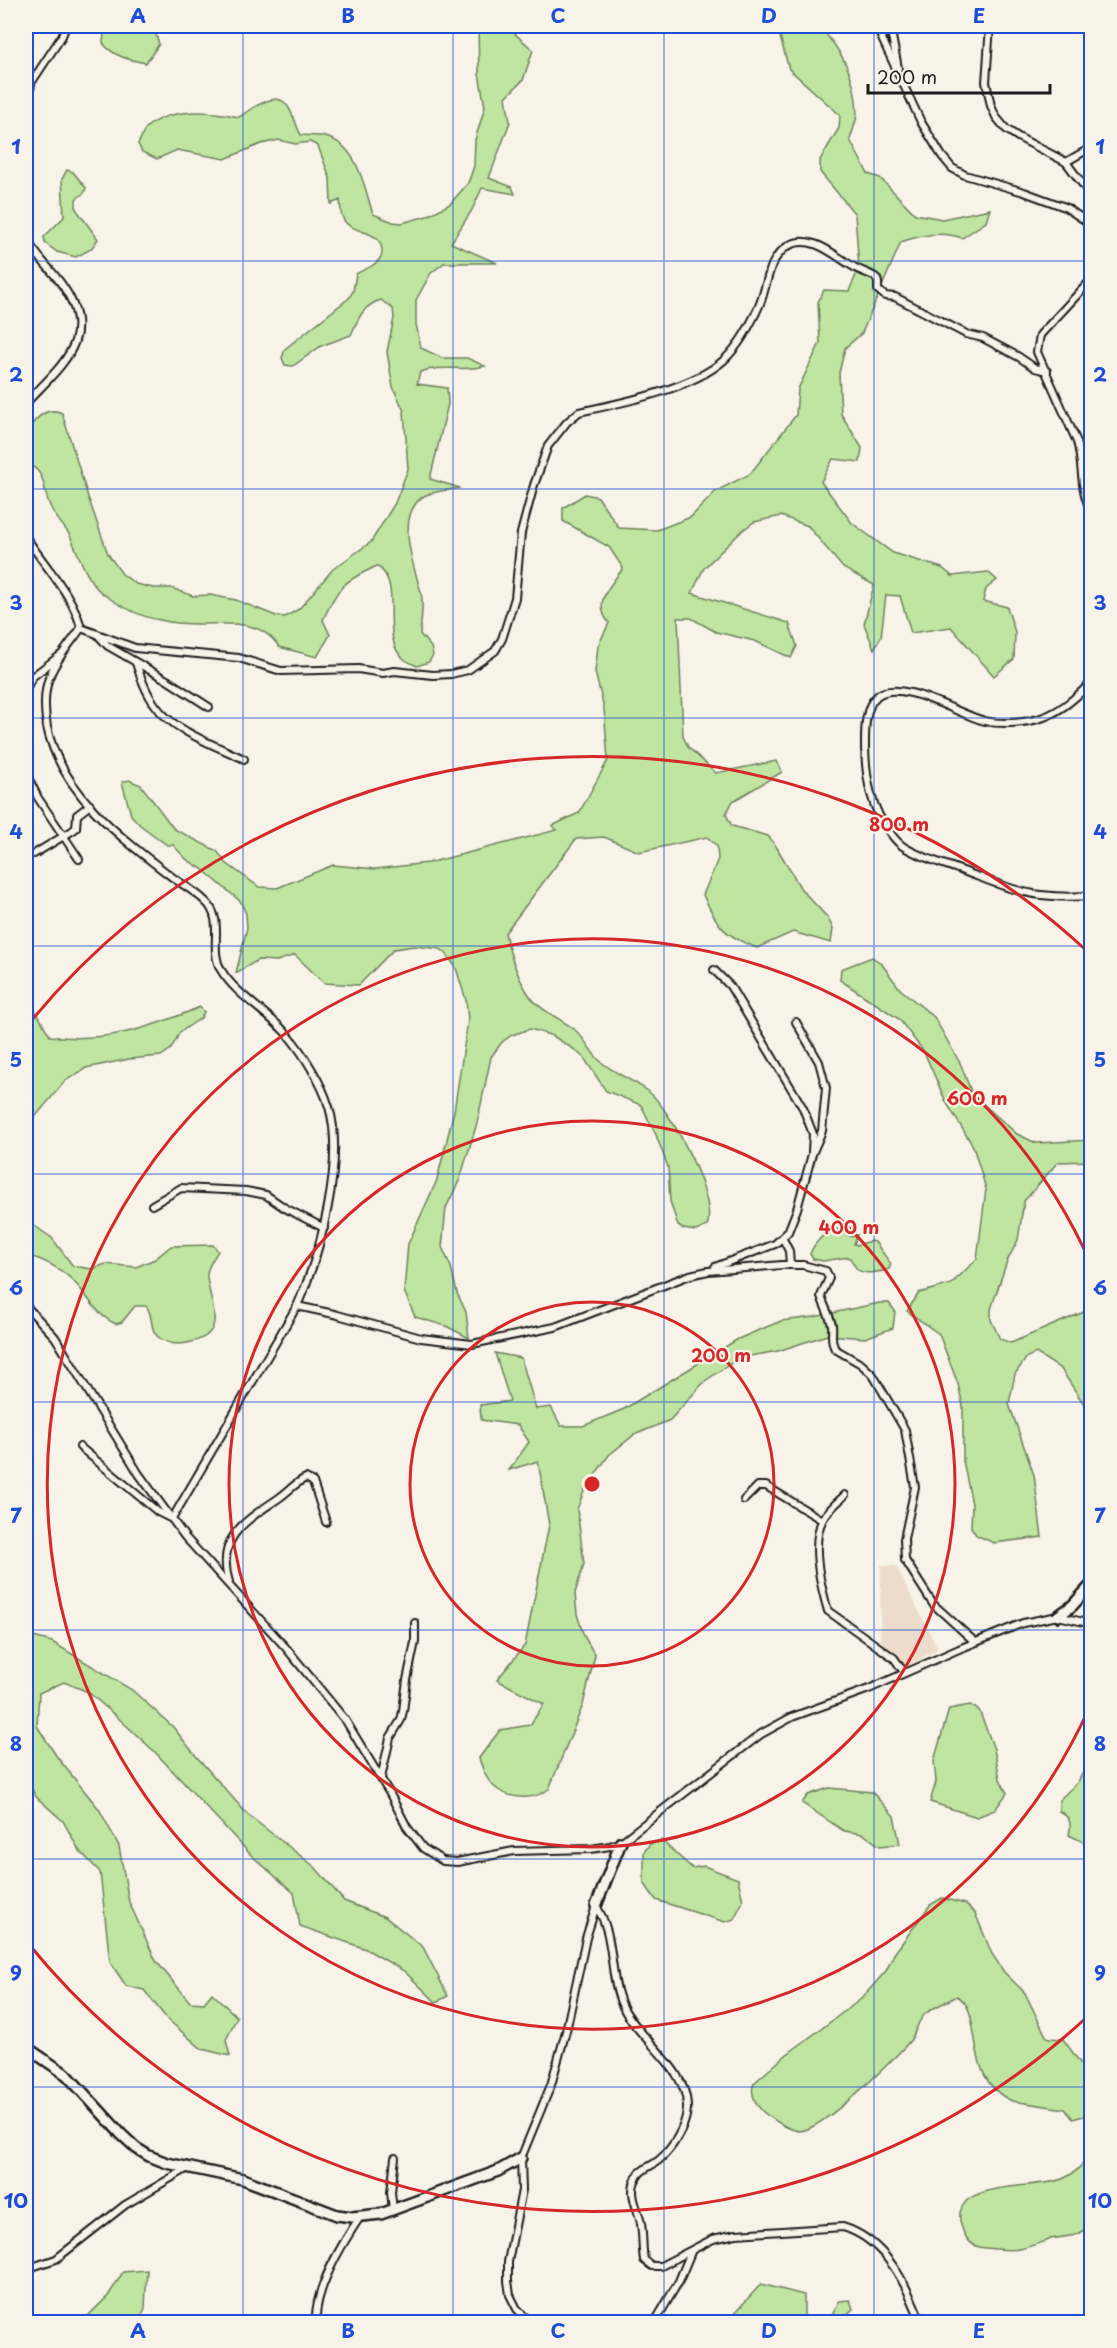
<svg xmlns="http://www.w3.org/2000/svg" width="1117" height="2348" font-family="'Playpen Sans',sans-serif">
  <style>
    .built { fill: #eddccb }
    .green { fill: #bfe5a0; stroke: #6e805e; stroke-width: 1.5 }
    .lines { fill: none; stroke-linecap: round; stroke-linejoin: round }
    .street-casing { stroke: #1c1c1c; stroke-width: 10 }
    .secondary-casing { stroke: #1c1c1c; stroke-width: 14 }
    .street { stroke: #f7f3e8; stroke-width: 6 }
    .secondary { stroke: #f7f3e8; stroke-width: 9 }
    .grid { fill: none; stroke: #1d4ed8; stroke-width: 1.5; stroke-opacity: 0.55 }
    .ring { fill: none; stroke: #d62828; stroke-width: 3 }
    .centre { fill: #d62828; stroke: #f7f3e8; stroke-width: 3 }
    .ring-label { font-size: 18px; text-anchor: middle; font-weight: bold; fill: #d62828; stroke: #f7f3e8; stroke-width: 4.5; stroke-linejoin: round; paint-order: stroke }
    .neatline { fill: none; stroke: #1d4ed8; stroke-width: 2 }
    .grid-label { font-size: 20px; text-anchor: middle; font-weight: bold; fill: #1d4ed8 }
  </style>
  <rect width="100%" height="100%" fill="#f7f3e8"/>
  <filter id="ink" filterUnits="userSpaceOnUse"><feTurbulence type="fractalNoise" baseFrequency=".0167" numOctaves="2"/><feDisplacementMap in="SourceGraphic" scale="12" xChannelSelector="R" yChannelSelector="G"/><feConvolveMatrix kernelMatrix="1 2 1 2 8 2 1 2 1" color-interpolation-filters="sRGB"/></filter>
  <g filter="url(#ink)">
    <!-- built -->
    <polygon class="built" points="881,1565 896,1566 938,1649 904,1668 897,1657 880,1642"/>
    <!-- green -->
    <g class="green">
      <path d="M108,26H153L159,44L146,63C130,60 112,56 103,43L104,32Z"/>
      <path d="M478,26H510L514,33L533,50L523,80L506,97L510,122L489,178L512,187L515,194L482,188L472,210L451,243L497,263H444L431,273L416,300V324L421,348L442,358H467L485,366C464,372 442,364 420,372L417,384L447,388L448,404L430,479L460,488C450,490 433,491 424,496C394,515 414,567 421,592C424,605 421,621 420,634L431,647L433,655L429,662L417,666C413,664 408,662 404,659C378,639 405,584 377,566C342,582 339,586 323,620L330,635L317,657L279,647C261,619 229,624 200,624C187,624 172,623 160,620C140,617 122,607 106,596C86,584 79,553 69,534C63,525 55,517 51,508C41,489 49,473 26,463C25,456 24,446 26,439C30,422 45,405 62,413L88,497L108,554L122,574L136,584L153,588H171L193,596L210,595L236,600L276,616L285,617L299,609L333,569L371,542L395,503L408,469L404,411L393,387L387,352L394,318L393,309L381,300C363,305 358,319 351,335L321,346L293,366L285,365L282,358L285,349L291,344L349,298L353,291L356,274C366,268 383,264 382,250C380,230 357,234 346,223C340,217 341,208 340,200L331,204L330,178L318,146L310,142L295,144L279,140L261,144L225,159L177,150L157,159L142,152L138,144C141,139 143,131 147,127C170,107 211,111 239,117C250,110 275,90 286,104C293,112 296,126 301,135C309,136 317,135 325,137C358,144 364,187 373,214L393,222L402,223L427,216L450,204L468,183L474,166L475,140L485,107L479,74Z"/>
      <path d="M777,26H818C842,49 856,78 857,113C857,121 852,131 850,140L868,174L880,178L915,214L942,219L990,209L986,222L962,238C941,231 921,235 901,242L862,333L845,348L839,373L841,414L862,448L860,462L833,459L821,482L852,523L893,553L942,568L952,576L988,572L997,580L986,589L983,601L1007,607L1015,632L1014,659L994,676L951,627L911,633L900,596L886,595L881,637L874,649L864,624L874,585L843,568L808,526L781,516L754,522L743,530L704,568L692,593L789,623L797,646L791,658L755,641L716,632L691,618H678L683,736L688,747L716,773L776,761L782,772L733,801L726,814L732,826L768,836L776,846L801,889L828,918L833,929L831,943L793,932L757,948C723,935 718,927 703,895L718,859L717,846L707,837L639,852L604,837L576,839L505,933C510,955 517,978 530,996C540,1011 560,1018 574,1029C584,1037 590,1051 599,1060C614,1074 634,1080 649,1092C671,1110 718,1199 707,1226L696,1231L683,1229L678,1226L670,1201L668,1167L656,1135L641,1105L606,1091L584,1058L575,1050L553,1036L530,1029L512,1035L502,1042L491,1057L477,1123L460,1179L446,1208L442,1247L451,1267L457,1293L466,1312L469,1338L446,1326L415,1317L404,1291L408,1244L437,1180L454,1111L468,1020L466,1000L456,968L446,953L440,949L414,946L394,949L359,985L324,983L295,955L277,961L258,960L236,973L247,928L246,914L241,902L202,869L186,859L173,845H167L140,825L131,815L122,782L129,780L141,785L174,829L217,851L226,863L259,887L277,888L333,865L375,869L428,863L557,830L552,826L579,813L608,760L604,708L595,672L598,646L609,623C592,602 610,587 623,568L609,547L563,521V508L585,494L598,497L619,528L657,530L691,517L716,491L750,474L796,415L798,389L820,343L818,302L824,290L849,291L859,268L855,214L820,172V160L839,128L840,115L789,69Z"/>
      <polygon points="67,170 73,172 86,188 84,193 76,199 76,209 98,239 91,249 76,257 57,252 45,243 44,237 64,217 62,179"/>
      <polygon points="872,957 881,963 900,989 934,1017 961,1065 972,1094 1017,1134 1036,1143 1091,1140 1091,1161 1058,1162 1024,1201 1018,1240 1007,1261 991,1309 991,1320 1000,1339 1011,1343 1091,1309 1091,1415 1061,1369 1036,1353 1027,1357 1015,1374 1009,1404 1034,1475 1042,1537 994,1543 976,1535 971,1527 972,1504 963,1461 963,1406 958,1384 939,1334 907,1311 919,1293 951,1284 977,1259 986,1189 973,1146 946,1102 924,1052 899,1019 840,980 841,969"/>
      <path d="M26,994L50,1036C105,1043 150,1028 200,1007L204,1012L201,1018L180,1032L171,1049L161,1056L129,1059L86,1068L65,1081L26,1128Z"/>
      <path d="M26,1220L52,1238L73,1266L92,1269L106,1264L136,1267L155,1259L171,1246L213,1245L218,1251C214,1258 206,1268 207,1276C209,1305 231,1335 187,1343C175,1345 167,1344 157,1336C149,1328 154,1315 146,1306H135L122,1322L116,1324C98,1317 90,1299 77,1285C63,1269 45,1260 26,1255Z"/>
      <path d="M835,1228L852,1237L857,1235L854,1244L857,1245L870,1241L875,1242L891,1264L889,1269C882,1272 865,1275 858,1270C854,1267 853,1261 849,1257L823,1261L813,1259L810,1254C813,1245 825,1231 835,1228Z"/>
      <path d="M879,1303H889L895,1311L893,1328L865,1338L827,1335L778,1351L739,1358L705,1381L670,1420L634,1435L609,1455L585,1489L577,1509L584,1564L575,1593L577,1614L584,1636L595,1655L583,1705L549,1789C530,1803 498,1799 486,1776C483,1771 481,1764 479,1758L500,1730L530,1725L544,1704L497,1680L525,1645L549,1525L538,1461L509,1470L529,1442L518,1425L481,1420L480,1405L510,1401L495,1353L521,1358L536,1409L551,1407L561,1426H583L624,1409L738,1339L781,1321L814,1317Z"/>
      <polygon points="26,1635 52,1642 132,1690 173,1727 196,1756 248,1815 315,1867 344,1901 385,1917 423,1947 448,1996 436,2002 404,1971 366,1949 300,1926 294,1893 251,1855 154,1751 116,1716 88,1692 64,1682 39,1693 37,1726 57,1757 99,1809 119,1846 129,1902 156,1961 190,2002 204,2003 212,1993 237,2017 226,2040 230,2056 202,2049 167,2019 144,1990 126,1986 110,1962 100,1872 79,1850 63,1821 35,1796 26,1773"/>
      <polygon points="970,1705 979,1710 994,1749 1000,1779 1007,1793 995,1810 977,1817 930,1802 936,1782 934,1761 949,1709"/>
      <path d="M1088,1764H1091V1850L1086,1843L1069,1835C1072,1823 1070,1817 1059,1811V1800L1077,1783Z"/>
      <polygon points="829,1788 872,1792 894,1816 900,1844 880,1846 863,1834 844,1831 802,1803 808,1795"/>
      <polygon points="661,1840 692,1868 704,1866 738,1879 743,1901 734,1919 725,1922 656,1900 644,1883 644,1852 650,1844"/>
      <path d="M942,1898L965,1904L975,1913L992,1954L1004,1972L1025,1993L1046,2036L1049,2038L1063,2039L1091,2078V2114L1073,2119L1065,2109L1012,2101C960,2078 986,2011 957,1996C947,2002 933,2007 925,2014C917,2021 916,2034 909,2042C893,2060 821,2132 799,2131C788,2130 776,2121 767,2115C757,2108 749,2094 754,2083L786,2055L861,1999L886,1971L894,1954L930,1905Z"/>
      <path d="M1091,2152C1092,2165 1094,2212 1091,2221C1089,2226 1083,2232 1078,2234C1070,2237 1060,2237 1051,2239C1030,2246 1021,2252 998,2249C985,2248 973,2249 966,2237C934,2177 1034,2191 1062,2179C1078,2172 1081,2166 1091,2152Z"/>
      <polygon points="147,2270 145,2308 139,2322 82,2322 108,2296 123,2272"/>
      <polygon points="761,2284 804,2295 804,2322 718,2322 719,2319 733,2315"/>
      <polygon points="850,2300 853,2309 845,2316 847,2320 858,2317 869,2318 868,2322 829,2322 839,2301"/>
    </g>
    <g class="lines">
      <!-- street casing -->
      <g class="street-casing">
        <g id="street">
          <polyline points="876,26 921,122 942,156 952,168 965,175 1024,192 1065,207 1092,225"/>
          <polyline points="890,26 898,68"/>
          <polyline points="990,26 986,82 991,106 996,117 1006,129 1018,137 1066,162 1092,197"/>
          <polyline points="26,126 31,83 62,36 66,26"/>
          <polyline points="1066,162 1092,147"/>
          <path d="M26,238C35,255 49,267 60,282C101,337 62,364 26,403"/>
          <path d="M1092,279L1040,335L1037,352L1077,442C1084,465 1079,491 1092,512"/>
          <path d="M26,537C45,567 73,594 81,628C71,643 58,657 51,673C43,690 44,709 47,727C61,793 121,838 172,877C183,885 196,892 205,901C226,920 208,948 221,970C236,995 266,1011 286,1033C302,1051 322,1083 329,1107C345,1161 320,1256 297,1306L172,1519L158,1512L80,1447"/>
          <path d="M81,628L135,648L239,658L281,671L358,669L383,673L394,671L433,675L451,674L468,670L495,651L502,639L515,598L521,533L534,485L548,446L567,422L579,412C621,403 692,389 724,360C739,346 751,324 759,306C768,286 767,259 788,246C811,232 836,257 854,267C860,271 869,273 875,277C879,280 878,285 878,290L885,296L895,297L966,334L983,338L1019,357L1035,368L1047,371"/>
          <polyline points="97,634 108,646 167,680 209,707"/>
          <path d="M136,663C141,678 146,693 156,706C173,731 217,746 244,759"/>
          <path d="M1092,682C1077,696 1063,710 1044,717C1028,723 1002,725 985,721C959,715 900,677 877,696C864,707 865,733 865,748C866,779 871,810 891,834C894,838 899,844 904,847C922,858 944,864 963,871C988,880 1015,892 1041,895C1058,897 1075,898 1092,895"/>
          <polyline points="26,689 32,677 61,655"/>
          <polyline points="26,773 38,798 79,859"/>
          <polyline points="34,854 72,831 76,828 77,815 90,805"/>
          <polyline points="714,970 730,986 803,1108 813,1134 812,1151"/>
          <polyline points="152,1205 181,1188 246,1191 266,1195 285,1208 324,1228"/>
          <polyline points="783,1239 789,1251 790,1265"/>
          <polyline points="715,1267 775,1244 788,1232 797,1209 812,1154 822,1131 826,1088 819,1062 796,1022"/>
          <polyline points="26,1306 55,1337 139,1474 185,1537 287,1649 346,1721 390,1794 407,1827 423,1848 443,1861 457,1862 514,1851 591,1849 610,1846 621,1842 761,1734 792,1717 869,1689 959,1649 1023,1623 1058,1616 1092,1624"/>
          <path d="M297,1306L334,1314L421,1338L472,1344L555,1327L690,1275L708,1271L782,1265H803L826,1271L829,1278L821,1296C824,1306 830,1316 832,1325C833,1334 830,1340 835,1349L861,1364L873,1375L905,1430L915,1487L904,1539L905,1560L933,1604L975,1642"/>
          <path d="M845,1495C838,1502 828,1510 823,1519C810,1543 821,1587 828,1611L894,1658L904,1672"/>
          <polyline points="744,1500 758,1486 766,1486 822,1520"/>
          <path d="M229,1582C215,1537 247,1520 279,1498C288,1492 296,1482 306,1478L313,1482L326,1522"/>
          <polyline points="381,1778 390,1738 401,1720 403,1711 407,1680 415,1642 415,1623"/>
          <path d="M596,1906C616,1935 608,1976 623,2007C639,2040 689,2069 687,2109C686,2127 672,2149 659,2160C648,2169 639,2168 634,2184C630,2197 639,2211 641,2224C643,2236 642,2248 644,2260L652,2266H661L713,2239L736,2234L843,2227C885,2240 906,2283 921,2322"/>
          <polyline points="393,2210 391,2192 395,2158"/>
          <polyline points="26,2269 56,2259 125,2205 188,2168"/>
          <path d="M316,2322C314,2289 342,2244 360,2217"/>
          <polyline points="530,2322 517,2309 510,2295 508,2281 508,2262 522,2190 521,2158 551,2085 566,2031 586,1938 596,1906"/>
          <polyline points="655,2322 679,2281 691,2252"/>
        </g>
      </g>
      <!-- secondary casing -->
      <g class="secondary-casing">
        <g id="secondary">
          <polyline points="1058,1616 1072,1606 1092,1584"/>
          <polyline points="596,1906 621,1842"/>
          <polyline points="26,2047 67,2075 121,2134 136,2148 149,2156 167,2163 243,2179 337,2215 352,2217 381,2214 498,2171 521,2158"/>
        </g>
      </g>
      <!-- street -->
      <use href="#street" class="street"/>
      <!-- secondary -->
      <use href="#secondary" class="secondary"/>
    </g>
  </g>
  <!-- grid -->
  <path class="grid" d="M243,26V2322M453,26V2322M664,26V2322M874,26V2322M26,261H1092M26,489H1092M26,718H1092M26,946H1092M26,1174H1092M26,1402H1092M26,1630H1092M26,1859H1092M26,2087H1092"/>
  <!-- distance rings -->
  <g class="ring">
    <circle cx="592" cy="1484" r="182"/>
    <circle cx="592" cy="1484" r="363"/>
    <path d="M1090 1706A545 545 0 1 1 1090 1262"/>
    <path d="M1088 2016A727 727 0 0 1 27 1942M27 1026A727 727 0 0 1 1088 952"/>
  </g>
  <circle cx="592" cy="1484" r="9" class="centre"/>
  <g class="ring-label">
    <text x="899" y="831">800 m</text>
    <text x="977" y="1105">600 m</text>
    <text x="849" y="1234">400 m</text>
    <text x="721" y="1362">200 m</text>
  </g>
  <!-- margin -->
  <rect width="1117" height="2348" fill="none" stroke="#f7f3e8" stroke-width="66"/>
  <!-- scale -->
  <path d="M868 84v9h182v-9" fill="none" stroke="#1c1c1c" stroke-width="3"/>
  <text x="877" y="84" font-size="18" fill="#1c1c1c" stroke="#f7f3e8" stroke-width="4.5" paint-order="stroke">200 m</text>
  <rect x="33" y="33" width="1051" height="2282" class="neatline"/>
  <g class="grid-label">
    <text x="138" y="23">A</text>
    <text x="348" y="23">B</text>
    <text x="558" y="23">C</text>
    <text x="769" y="23">D</text>
    <text x="979" y="23">E</text>
    <text x="16" y="154">1</text>
    <text x="1100" y="154">1</text>
    <text x="16" y="382">2</text>
    <text x="1100" y="382">2</text>
    <text x="16" y="610">3</text>
    <text x="1100" y="610">3</text>
    <text x="16" y="839">4</text>
    <text x="1100" y="839">4</text>
    <text x="16" y="1067">5</text>
    <text x="1100" y="1067">5</text>
    <text x="16" y="1295">6</text>
    <text x="1100" y="1295">6</text>
    <text x="16" y="1523">7</text>
    <text x="1100" y="1523">7</text>
    <text x="16" y="1751">8</text>
    <text x="1100" y="1751">8</text>
    <text x="16" y="1980">9</text>
    <text x="1100" y="1980">9</text>
    <text x="16" y="2208">10</text>
    <text x="1100" y="2208">10</text>
    <text x="138" y="2338">A</text>
    <text x="348" y="2338">B</text>
    <text x="558" y="2338">C</text>
    <text x="769" y="2338">D</text>
    <text x="979" y="2338">E</text>
  </g>
</svg>
